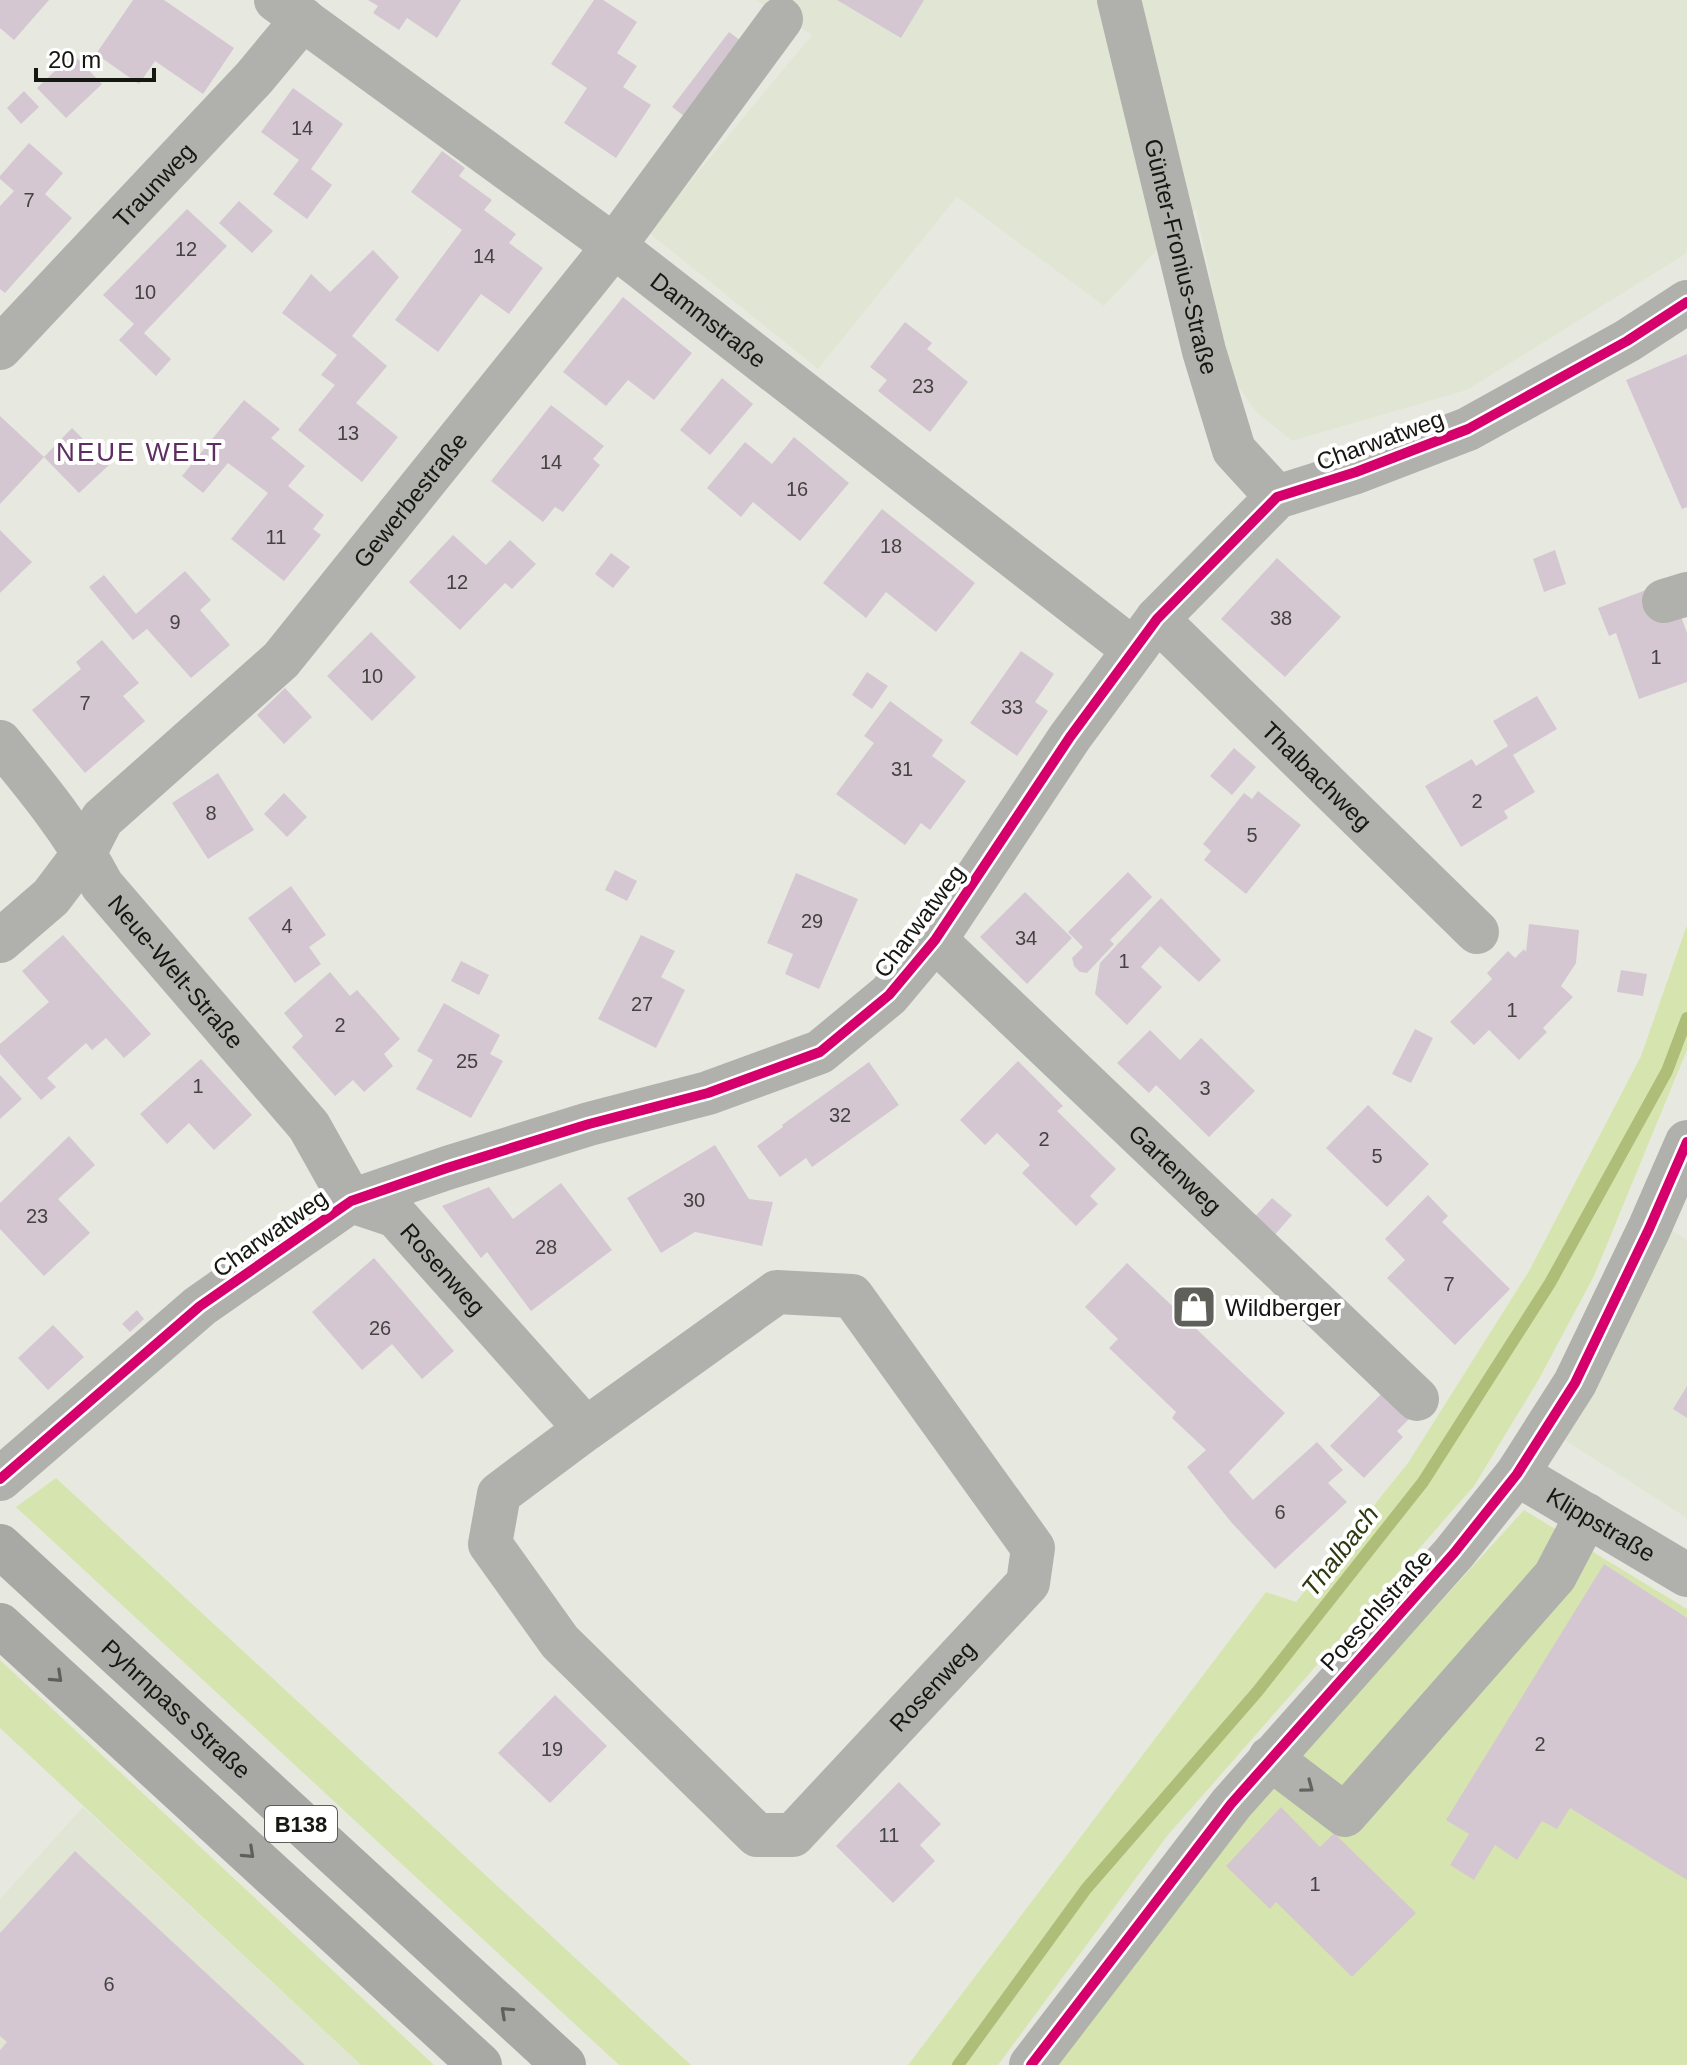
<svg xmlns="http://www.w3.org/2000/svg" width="1687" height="2065" font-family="Helvetica,sans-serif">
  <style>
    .built { fill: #e1e6d4 }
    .green { fill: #d6e5af }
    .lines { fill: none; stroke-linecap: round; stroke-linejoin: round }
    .stream { stroke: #aebe78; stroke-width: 12 }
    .building { fill: #d4c7d2 }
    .minor { stroke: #b0b1ad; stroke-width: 44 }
    .major { stroke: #a8a9a4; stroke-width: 44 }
    .cycleway-casing { stroke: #fff; stroke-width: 15 }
    .cycleway { stroke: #d6006c; stroke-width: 10 }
    .oneway { stroke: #5e605a }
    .oneway2 { stroke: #62645f }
    .labels { text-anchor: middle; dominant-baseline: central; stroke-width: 8; stroke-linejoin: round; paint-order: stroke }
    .number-label { font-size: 20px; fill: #454341 }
    .shield { fill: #fff; stroke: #5b5d58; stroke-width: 2 }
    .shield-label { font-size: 22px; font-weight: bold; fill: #151711 }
    .street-label { font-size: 24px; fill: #151711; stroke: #fff }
    .poi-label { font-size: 24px; fill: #151711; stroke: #fff; text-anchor: start }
    .neighbourhood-label { font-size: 26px; letter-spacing: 2px; fill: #5d2e61; stroke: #fff }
    .water-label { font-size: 26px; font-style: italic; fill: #2f3911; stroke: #fff }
  </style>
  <rect width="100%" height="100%" fill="#e7e9e0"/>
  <!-- built -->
  <g class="built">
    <polygon points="755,0 1687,0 1687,253 1467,390 1292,441 1255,411 1230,374 1196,209 1104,306 957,197 818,369 648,232 812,35"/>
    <polygon points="1668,1228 1687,1240 1687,1518 1563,1439"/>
    <polygon points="83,1807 361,2065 0,2065 0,1899"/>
  </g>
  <!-- green -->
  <g class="green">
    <polygon points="1687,925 1687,1050 1594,1276 1539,1379 1474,1486 1167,1836 998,2065 908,2065 1266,1592 1296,1602 1408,1463 1529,1271 1641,1056"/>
    <polygon points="56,1478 691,2065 619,2065 16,1507"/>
    <polygon points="1524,1510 1687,1609 1687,2065 1046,2065 1269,1790"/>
    <polygon points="0,1660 434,2065 361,2065 0,1728"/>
  </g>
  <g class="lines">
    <!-- stream -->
    <polyline class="stream" points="958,2065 1086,1889 1257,1692 1423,1482 1550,1283 1667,1071 1687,1018"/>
  </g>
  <!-- building -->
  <g class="building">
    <polygon points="0,0 49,0 14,40 0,28"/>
    <polygon points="133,0 164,0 234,48 203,94 155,61 139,84 96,54"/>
    <polygon points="368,0 461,0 437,38 407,18 399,30 373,13 378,6"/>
    <polygon points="594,0 603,0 637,22 617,53 637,66 623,87 651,105 616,158 564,123 587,88 551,64"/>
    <polygon points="837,0 924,0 901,38"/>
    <polygon points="729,32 749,47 692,122 672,107"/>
    <polygon points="73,54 102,84 66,118 37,88"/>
    <polygon points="293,88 343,124 311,169 332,185 307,219 273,194 299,160 261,132"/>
    <polygon points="24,91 39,107 21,124 7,108"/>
    <polygon points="29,143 63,173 45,194 72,218 5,293 0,289 0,206 14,191 0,179 0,176"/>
    <polygon points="442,151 465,168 459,176 492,200 484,210 516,234 509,243 543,268 509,314 481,294 438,352 395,320 462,230 411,192"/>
    <polygon points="239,201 273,231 252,253 219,223"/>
    <polygon points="187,209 227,246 144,333 171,359 156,376 119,340 134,324 103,295"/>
    <polygon points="373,250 399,277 352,336 387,366 356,403 398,437 362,482 298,430 335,385 321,375 337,355 282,313 311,274 330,292"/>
    <polygon points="623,297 692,353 654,400 628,380 606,406 563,372"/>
    <polygon points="905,322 932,343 927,349 968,382 930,432 878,391 887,380 870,367"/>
    <polygon points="1687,354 1687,507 1682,509 1626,380"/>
    <polygon points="722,378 753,404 710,455 680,430"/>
    <polygon points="244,400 280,429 271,438 305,466 288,486 324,515 313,529 321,535 284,581 231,539 268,493 228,463 203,493 182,476"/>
    <polygon points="551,405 604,446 593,459 600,465 563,512 555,507 543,522 491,481"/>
    <polygon points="0,416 44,457 0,504"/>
    <polygon points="72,428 109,465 79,493 44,457"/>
    <polygon points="794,437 849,483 800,541 753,502 741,517 707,488 745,442 772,464"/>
    <polygon points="882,509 975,583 936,632 886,592 866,618 823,583"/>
    <polygon points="0,530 32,562 0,593"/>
    <polygon points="453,535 486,565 510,540 536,564 512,589 505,583 460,630 409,582"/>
    <polygon points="1555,550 1566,584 1544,592 1533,559"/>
    <polygon points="611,553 630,567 613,588 595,574"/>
    <polygon points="1277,558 1341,617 1285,677 1221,619"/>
    <polygon points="185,571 211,600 200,610 230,645 191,678 147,629 133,640 89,587 104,575 136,614"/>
    <polygon points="1646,590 1679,611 1687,633 1687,682 1639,699 1616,633 1609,636 1598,608"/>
    <polygon points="371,632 416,677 372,721 327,676"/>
    <polygon points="102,640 139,683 123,696 145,721 85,773 32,710 81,669 76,662"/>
    <polygon points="1021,651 1054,674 1035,702 1048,711 1017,756 970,723"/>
    <polygon points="867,672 888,686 872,709 852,695"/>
    <polygon points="285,688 312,717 284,744 257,715"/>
    <polygon points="1537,696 1557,729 1513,755 1535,792 1504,811 1508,818 1461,847 1425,786 1472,759 1476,766 1508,746 1493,721"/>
    <polygon points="890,701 943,740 932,756 966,781 930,830 921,823 905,845 836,794 874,743 864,736"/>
    <polygon points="1234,748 1256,767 1232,795 1210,776"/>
    <polygon points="218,773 254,830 208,859 172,803"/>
    <polygon points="1258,791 1301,825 1246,894 1204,860 1211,851 1203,844 1244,793 1252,799"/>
    <polygon points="284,793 307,817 287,837 264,814"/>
    <polygon points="615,870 637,881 627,901 605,890"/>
    <polygon points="1128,872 1152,897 1110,940 1114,944 1087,973 1080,972 1074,966 1072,958 1083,947 1068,932"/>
    <polygon points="796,873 858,899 819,989 785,974 793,954 767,943"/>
    <polygon points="291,886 326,935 309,947 321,964 295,983 248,918"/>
    <polygon points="1025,892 1072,938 1027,984 980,937"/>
    <polygon points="1161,898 1221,960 1199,982 1160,946 1141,967 1162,987 1127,1025 1095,994 1100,963"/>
    <polygon points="1529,924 1579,930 1576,963 1561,986 1573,997 1543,1028 1547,1032 1519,1060 1489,1030 1474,1045 1450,1022 1492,979 1487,973 1508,951 1515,958 1524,949 1526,952"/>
    <polygon points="63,935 151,1034 124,1058 106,1038 92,1050 86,1043 47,1078 56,1087 41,1100 0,1054 0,1044 49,1002 22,971"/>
    <polygon points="641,935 675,951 661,977 685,990 656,1048 598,1019"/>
    <polygon points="461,961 489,975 479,995 451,981"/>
    <polygon points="1621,970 1647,974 1643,996 1617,992"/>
    <polygon points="330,972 350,996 357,990 400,1039 384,1054 393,1066 364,1092 353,1080 335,1096 292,1047 303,1036 284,1013"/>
    <polygon points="444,1003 500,1035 490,1054 503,1061 471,1118 416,1089 433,1060 417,1051"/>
    <polygon points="1415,1029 1433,1038 1411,1083 1392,1074"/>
    <polygon points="1150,1030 1180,1060 1201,1038 1255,1091 1209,1137 1156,1085 1149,1093 1117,1063"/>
    <polygon points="201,1059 252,1115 214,1150 189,1123 167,1144 140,1114"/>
    <polygon points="1018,1061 1063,1106 1057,1111 1116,1169 1090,1196 1098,1204 1076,1226 1022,1173 1030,1165 997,1133 985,1145 960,1120"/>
    <polygon points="869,1062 899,1105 812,1167 806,1158 780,1177 757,1146 783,1127 782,1125"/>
    <polygon points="0,1075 22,1099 0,1119"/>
    <polygon points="1368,1105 1429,1164 1387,1207 1326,1148"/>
    <polygon points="69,1136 95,1165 58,1199 90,1233 44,1276 0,1229 0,1203"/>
    <polygon points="715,1145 749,1199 773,1202 762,1246 695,1232 661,1253 627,1198"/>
    <polygon points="561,1183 612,1250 531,1311 487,1252 481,1258 442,1206 489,1187 513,1219"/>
    <polygon points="1428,1195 1448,1216 1442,1222 1510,1289 1455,1345 1387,1278 1405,1260 1385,1239"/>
    <polygon points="1272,1198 1292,1215 1272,1238 1252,1220"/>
    <polygon points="374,1258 454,1351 422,1379 392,1344 362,1370 312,1312"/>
    <polygon points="1127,1263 1285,1413 1229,1472 1253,1500 1317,1442 1343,1470 1328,1483 1347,1502 1275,1569 1231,1522 1187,1467 1206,1450 1172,1418 1176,1412 1109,1348 1118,1339 1085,1307"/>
    <polygon points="137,1310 144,1319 130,1332 122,1324"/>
    <polygon points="53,1325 84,1357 48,1390 18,1358"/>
    <polygon points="1687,1386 1687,1418 1673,1409"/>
    <polygon points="1386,1389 1413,1415 1397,1431 1403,1437 1364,1478 1330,1446"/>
    <polygon points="1604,1564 1687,1618 1687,1880 1570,1808 1557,1829 1542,1821 1517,1860 1495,1845 1474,1880 1450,1865 1469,1834 1446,1820"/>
    <polygon points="555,1695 607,1746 550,1803 498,1753"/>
    <polygon points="899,1782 941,1824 920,1845 935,1861 893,1903 836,1846"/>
    <polygon points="1281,1807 1320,1847 1334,1833 1416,1913 1352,1977 1276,1902 1270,1909 1226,1866"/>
    <polygon points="75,1851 305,2065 0,2065 0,2050 7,2042 0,2036 0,1933"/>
  </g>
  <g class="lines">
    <!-- minor -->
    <g class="minor">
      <path id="s1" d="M276,0L614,246L1134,650"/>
      <path id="s2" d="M1119,0L1204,351L1234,450L1277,497"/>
      <path id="s3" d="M0,348L254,78L303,19"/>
      <polyline points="1664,601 1687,594"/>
      <path id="s4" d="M1157,619L1477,932"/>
      <path id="s5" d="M0,742C38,788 74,832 102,885L309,1126L351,1201L396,1216L586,1429L499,1494L490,1544L560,1642L757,1835H793L1028,1583L1033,1548L852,1296L777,1292L586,1429"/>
      <path id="s6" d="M935,940L1417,1399"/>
      <path id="s7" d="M0,941L51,897L85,852L102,819L281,660L614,246L781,19"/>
      <path id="s8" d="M1517,1474L1687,1575"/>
      <polyline points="0,1479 200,1306 351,1201 447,1168 589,1124 708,1093 820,1052 889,995 935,940 1070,737 1157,619 1277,497 1356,472 1468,429 1627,341 1687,302"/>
      <polyline points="1270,1758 1345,1815 1555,1576 1587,1515"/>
      <polyline points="1031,2065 1231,1804 1454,1553 1517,1474 1575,1383 1649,1229 1687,1142"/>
    </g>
    <!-- major -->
    <g class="major">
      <path id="s9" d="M0,1546L564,2065"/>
      <polyline points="0,1625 480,2065"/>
    </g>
    <!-- cycleway casing -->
    <g class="cycleway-casing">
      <g id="cycleway">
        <polyline points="0,1479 200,1306 351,1201 447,1168 589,1124 708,1093 820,1052 889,995 935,940 1070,737 1157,619 1277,497 1356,472 1468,429 1627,341 1687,302"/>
        <polyline points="1031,2065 1231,1804 1454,1553 1517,1474 1575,1383 1649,1229 1687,1142"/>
      </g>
    </g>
    <!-- cycleway -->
    <use href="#cycleway" class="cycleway"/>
  </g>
  <!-- one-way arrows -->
  <defs><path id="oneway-chevron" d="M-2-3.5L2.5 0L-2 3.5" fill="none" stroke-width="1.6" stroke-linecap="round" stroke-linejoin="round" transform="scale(2)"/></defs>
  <g class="oneway">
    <use href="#oneway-chevron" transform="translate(57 1677) rotate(43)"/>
    <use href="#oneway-chevron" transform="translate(249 1853) rotate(43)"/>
    <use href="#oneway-chevron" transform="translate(506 2012) rotate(-137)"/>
  </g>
  <use class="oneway2" href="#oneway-chevron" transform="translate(1308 1787) rotate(37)"/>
  <!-- icons -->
  <defs>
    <g id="shop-square" transform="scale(2.3)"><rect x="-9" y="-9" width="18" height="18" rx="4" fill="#5e6059" stroke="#fff"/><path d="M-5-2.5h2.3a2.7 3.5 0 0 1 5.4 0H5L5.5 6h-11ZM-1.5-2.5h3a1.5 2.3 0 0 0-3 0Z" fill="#fff"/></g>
  </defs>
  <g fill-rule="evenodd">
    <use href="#shop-square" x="1194" y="1307"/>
  </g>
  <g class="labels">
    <!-- number labels -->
    <g class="number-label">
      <text x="302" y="128">14</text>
      <text x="29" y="200">7</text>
      <text x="186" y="249">12</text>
      <text x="484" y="256">14</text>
      <text x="145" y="292">10</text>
      <text x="923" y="386">23</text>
      <text x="348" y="433">13</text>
      <text x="551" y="462">14</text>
      <text x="797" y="489">16</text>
      <text x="276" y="537">11</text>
      <text x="891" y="546">18</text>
      <text x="457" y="582">12</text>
      <text x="1281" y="618">38</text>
      <text x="175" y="622">9</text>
      <text x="1656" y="657">1</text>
      <text x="372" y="676">10</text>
      <text x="85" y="703">7</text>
      <text x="1012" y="707">33</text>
      <text x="902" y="769">31</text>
      <text x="1477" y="801">2</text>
      <text x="211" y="813">8</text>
      <text x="1252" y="835">5</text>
      <text x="812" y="921">29</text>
      <text x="287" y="926">4</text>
      <text x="1026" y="938">34</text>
      <text x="1124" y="961">1</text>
      <text x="642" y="1004">27</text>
      <text x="1512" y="1010">1</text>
      <text x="340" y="1025">2</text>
      <text x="467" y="1061">25</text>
      <text x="198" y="1086">1</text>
      <text x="1205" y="1088">3</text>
      <text x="840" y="1115">32</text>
      <text x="1044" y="1139">2</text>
      <text x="1377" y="1156">5</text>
      <text x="694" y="1200">30</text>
      <text x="37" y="1216">23</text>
      <text x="546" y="1247">28</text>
      <text x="1449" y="1284">7</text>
      <text x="380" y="1328">26</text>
      <text x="1280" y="1512">6</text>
      <text x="1540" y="1744">2</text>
      <text x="552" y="1749">19</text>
      <text x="889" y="1835">11</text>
      <text x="1315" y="1884">1</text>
      <text x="109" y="1984">6</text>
    </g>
    <!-- shield labels -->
    <rect class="shield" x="265" y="1806" width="72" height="36" rx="6"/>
    <g class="shield-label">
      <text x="301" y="1824">B138</text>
    </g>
    <!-- street labels -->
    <g class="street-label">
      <text stroke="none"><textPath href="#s3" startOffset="224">Traunweg</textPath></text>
      <text stroke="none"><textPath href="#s2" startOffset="264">Günter-Fronius-Straße</textPath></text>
      <text stroke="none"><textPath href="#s1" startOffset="538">Dammstraße</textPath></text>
      <text transform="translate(1380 440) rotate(-20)">Charwatweg</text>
      <text stroke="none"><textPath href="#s7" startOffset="606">Gewerbestraße</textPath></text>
      <text stroke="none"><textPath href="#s4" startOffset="224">Thalbachweg</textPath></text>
      <text transform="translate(919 921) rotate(-53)">Charwatweg</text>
      <text stroke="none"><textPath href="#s5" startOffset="290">Neue-Welt-Straße</textPath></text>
      <text stroke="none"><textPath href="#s6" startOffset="332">Gartenweg</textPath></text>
      <text transform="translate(270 1233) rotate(-35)">Charwatweg</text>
      <text stroke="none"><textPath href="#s5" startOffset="698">Rosenweg</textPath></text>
      <text stroke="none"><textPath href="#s8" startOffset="98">Klippstraße</textPath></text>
      <text transform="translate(1376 1610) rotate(-48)">Poeschlstraße</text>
      <text stroke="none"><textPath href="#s5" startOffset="1708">Rosenweg</textPath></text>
      <text stroke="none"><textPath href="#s9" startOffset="240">Pyhrnpass Straße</textPath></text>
    </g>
    <!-- poi labels -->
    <g class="poi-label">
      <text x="1225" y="1307">Wildberger</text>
    </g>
    <!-- neighbourhood labels -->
    <g class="neighbourhood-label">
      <text x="140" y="452">NEUE WELT</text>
    </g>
    <!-- water labels -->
    <g class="water-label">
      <text transform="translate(1340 1551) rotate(-52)">Thalbach</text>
    </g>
  </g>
  <!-- scale -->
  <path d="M36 68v12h118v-12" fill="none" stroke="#151711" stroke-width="4"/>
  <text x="48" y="68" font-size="24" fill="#151711" stroke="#ffffff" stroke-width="6" paint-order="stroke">20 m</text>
</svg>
